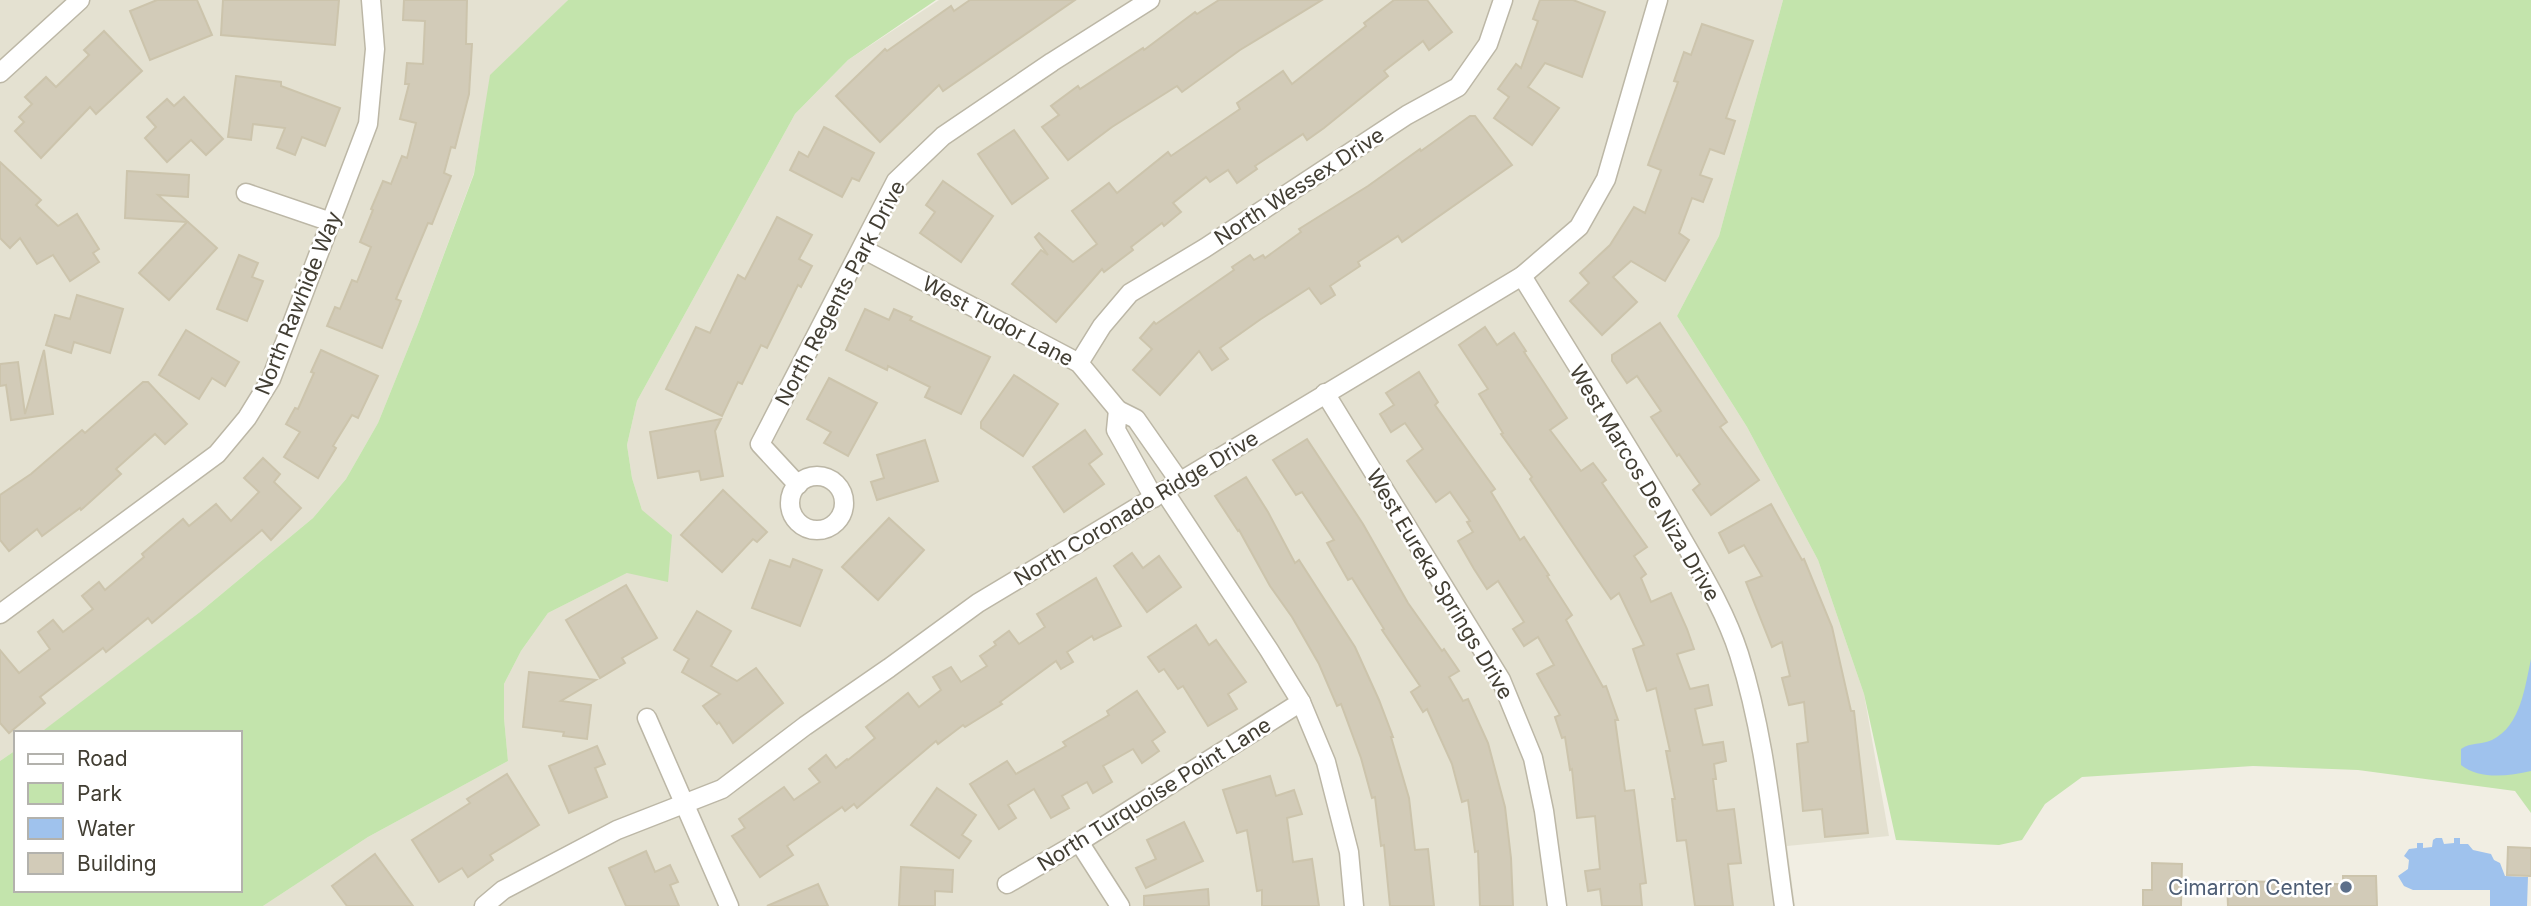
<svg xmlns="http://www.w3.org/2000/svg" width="2531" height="906" font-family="Inter,sans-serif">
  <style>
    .residential { fill: #e4e1d1 }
    .green { fill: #c3e4ac }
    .water { fill: #9fc2ed }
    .building { fill: #d2cbb8; stroke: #ccc4ac; stroke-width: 2 }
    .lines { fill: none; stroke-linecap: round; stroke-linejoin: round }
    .minor-casing { stroke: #bcb7a6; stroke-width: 21 }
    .minor { stroke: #fff; stroke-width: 18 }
    .service-dot { fill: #5c6f8a; stroke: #fff; stroke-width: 2.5 }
    .labels { text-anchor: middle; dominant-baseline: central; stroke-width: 5; stroke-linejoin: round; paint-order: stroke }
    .street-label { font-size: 21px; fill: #423e33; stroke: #fff }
    .service-label { font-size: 21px; fill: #4e5e75; stroke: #fff; text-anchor: end }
  </style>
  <rect width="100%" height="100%" fill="#f1eee3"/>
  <!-- residential -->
  <g class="residential">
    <polygon points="0,0 568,0 491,75 474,173 418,324 378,423 346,479 313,518 200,612 68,713 40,733 16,733 16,750 0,761"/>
    <polygon points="939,0 1783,0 1719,236 1677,316 1747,427 1818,560 1864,694 1889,836 1787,846 1795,906 263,906 368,837 508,761 504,718 504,684 521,651 548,613 627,573 642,510 632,478 627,445 637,401 795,114 848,60"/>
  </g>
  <!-- green -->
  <g class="green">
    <polygon points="568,0 936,0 848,60 795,114 637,401 627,445 632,478 642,510 672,535 668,582 627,573 548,613 521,651 504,684 504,718 508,761 368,837 263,906 0,906 0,761 16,750 16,890 240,890 240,733 40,733 200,612 313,518 346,479 378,423 418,324 474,174 490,75"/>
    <polygon points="1783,0 2531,0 2531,813 2515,791 2358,770 2253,766 2082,777 2045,804 2022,840 1999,845 1896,840 1864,694 1818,560 1747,427 1677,316 1719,236"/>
  </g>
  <!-- water -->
  <g class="water">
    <path d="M2531,659V771C2508,776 2480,780 2461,765V749C2471,742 2481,745 2492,740C2521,726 2525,686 2531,659Z"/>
    <polygon points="2436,838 2442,838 2444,844 2454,843 2454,838 2460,838 2460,844 2468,844 2473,850 2491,854 2494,860 2500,863 2505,876 2528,877 2527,906 2490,906 2490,890 2413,890 2404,886 2398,876 2408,869 2409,860 2404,856 2409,849 2417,848 2417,843 2423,843 2423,848 2432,847 2433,840"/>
  </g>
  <!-- building -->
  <g class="building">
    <polygon points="157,0 197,0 212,35 150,60 130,11"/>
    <polygon points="223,0 339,0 335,45 221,35"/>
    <polygon points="404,0 467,0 466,44 472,44 469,94 455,148 451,147 444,173 451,176 432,224 428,223 396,299 401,301 382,348 327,326 335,307 340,309 352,280 357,282 371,247 360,242 373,210 371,209 383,181 391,184 402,156 407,158 416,123 400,119 409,84 405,84 407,63 423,64 425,21 403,20"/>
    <polygon points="970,0 1075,0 943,91 939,85 880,142 836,96 885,49 887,51 951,6 954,11"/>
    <polygon points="1219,0 1322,0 1240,50 1182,92 1177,86 1112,127 1068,160 1042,127 1059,115 1051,106 1078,86 1080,89 1143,48 1144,50 1195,12 1197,14"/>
    <polygon points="1394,0 1427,0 1452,32 1429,50 1423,41 1384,71 1388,76 1324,128 1307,140 1303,134 1255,166 1257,169 1237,183 1228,170 1210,182 1206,177 1173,203 1181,212 1164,226 1162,223 1131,247 1133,250 1104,272 1102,269 1056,322 1012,284 1041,250 1048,255 1035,237 1039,233 1073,262 1097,244 1072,211 1109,183 1117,193 1168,152 1171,156 1240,109 1237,103 1283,71 1292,84 1366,26 1364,23"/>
    <polygon points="1540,0 1573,0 1605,12 1582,77 1545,63 1528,87 1559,108 1532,145 1494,118 1509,97 1498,89 1516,64 1521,68 1538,21 1533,19"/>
    <polygon points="1702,24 1753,41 1726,118 1735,121 1724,154 1710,149 1700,175 1712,179 1703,202 1692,198 1679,233 1689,240 1665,281 1631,261 1613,277 1637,302 1602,335 1570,301 1589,283 1580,273 1610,245 1634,207 1645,213 1661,170 1648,165 1678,82 1674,81 1684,52 1691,55"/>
    <polygon points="104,31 142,71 96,114 90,107 41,158 15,131 24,122 19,117 32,104 25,97 46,77 56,87 89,55 84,50"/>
    <polygon points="236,76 281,82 281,86 340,108 325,146 302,137 295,155 277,148 285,128 253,124 251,140 228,137"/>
    <polygon points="184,97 223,139 206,155 191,140 167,162 145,138 156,127 147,117 167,99 174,106"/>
    <polygon points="1470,116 1475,116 1512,165 1402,242 1398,236 1358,262 1360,266 1330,286 1335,295 1321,304 1309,288 1261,319 1220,348 1228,359 1212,370 1199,351 1160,395 1133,370 1152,349 1140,338 1154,322 1156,324 1234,270 1232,267 1250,255 1254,260 1263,255 1265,258 1301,232 1299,229 1368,186 1420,149 1421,151"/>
    <polygon points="824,127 874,153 859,181 852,178 842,197 790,170 799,152 808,157"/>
    <polygon points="1014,130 1048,178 1012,204 978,154"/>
    <polygon points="0,162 41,200 36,205 58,226 77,214 99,249 93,253 99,262 70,281 53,255 37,264 20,238 10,248 0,238"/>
    <polygon points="127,171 189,175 188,197 158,195 217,248 169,300 139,273 187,222 125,218"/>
    <polygon points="943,181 993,216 961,262 920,233 935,212 926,205"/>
    <polygon points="777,217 812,235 799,259 812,266 801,287 798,285 767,348 761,345 742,384 738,382 722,416 666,389 696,327 710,333 738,275 745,279"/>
    <polygon points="239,255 258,263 252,277 263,281 247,321 217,309"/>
    <polygon points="77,295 123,309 110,353 74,342 71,353 46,345 55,315 70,319"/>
    <polygon points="865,309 889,320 894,309 912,317 910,320 990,357 961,414 925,397 930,387 888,366 887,370 846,350"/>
    <polygon points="1660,323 1727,422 1720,427 1759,480 1711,515 1693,490 1700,484 1679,454 1677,456 1651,417 1661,411 1637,376 1627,383 1612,361 1612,355"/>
    <polygon points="1485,327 1497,345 1514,333 1526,351 1524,352 1567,418 1550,430 1581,471 1593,463 1606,480 1602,483 1647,547 1634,556 1646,574 1641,578 1651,602 1671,593 1687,629 1694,649 1677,654 1690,689 1708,685 1712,705 1695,709 1703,745 1723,742 1726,761 1714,764 1716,779 1713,779 1717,811 1734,809 1741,863 1728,864 1733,906 1695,906 1686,840 1677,841 1672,799 1675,799 1666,751 1670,751 1656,688 1647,691 1633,649 1644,645 1619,593 1611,599 1530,479 1532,477 1501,434 1503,433 1479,394 1488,389 1459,345"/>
    <polygon points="186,330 239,362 225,386 212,378 199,399 159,375"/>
    <polygon points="44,350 53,414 11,420 6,385 0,386 0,364 18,362 25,414"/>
    <polygon points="321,350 378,376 358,418 352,415 333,446 336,448 318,478 284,457 300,432 286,424 295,408 298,409 314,373 311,372"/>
    <polygon points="1419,372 1438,402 1435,405 1495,489 1491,492 1520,540 1524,537 1549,575 1547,576 1572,615 1566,620 1603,687 1606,686 1618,720 1615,720 1625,791 1634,790 1646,883 1640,884 1642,906 1602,906 1600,889 1588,891 1585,871 1600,869 1595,816 1577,818 1572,769 1570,770 1565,737 1562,738 1555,717 1560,715 1537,674 1554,665 1538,637 1524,646 1513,629 1524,622 1498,581 1487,589 1474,569 1458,541 1473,532 1467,522 1470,521 1450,492 1436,502 1407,461 1423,449 1405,423 1391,432 1380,414 1394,405 1386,393"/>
    <polygon points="1014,375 1058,404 1023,456 981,428 981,422"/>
    <polygon points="829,378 877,403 848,456 824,443 831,432 807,419"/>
    <polygon points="143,382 148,382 187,424 165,444 155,434 116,469 121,474 81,510 80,508 42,536 37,529 9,551 0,540 0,495 31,474 82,430 85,433"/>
    <polygon points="721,419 715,431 723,476 701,480 699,471 658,478 650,432"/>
    <polygon points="1085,430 1102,454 1089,464 1104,484 1064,512 1033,467"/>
    <polygon points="1307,439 1363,524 1408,603 1442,651 1444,649 1459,671 1449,677 1463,701 1468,699 1488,743 1505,807 1511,858 1513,906 1480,906 1478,851 1475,852 1468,800 1462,802 1452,764 1427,709 1423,712 1411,692 1420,686 1382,630 1384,629 1352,578 1348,580 1327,543 1334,540 1302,492 1296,495 1273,460"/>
    <polygon points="925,440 938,481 877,500 871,482 884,478 877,455"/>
    <polygon points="263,458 280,474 274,482 301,508 271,540 262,530 152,623 148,618 106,652 103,648 40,697 45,703 9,733 0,723 0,650 19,673 50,649 38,632 53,620 63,632 93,609 82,596 99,582 105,590 144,557 142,554 183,519 189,526 216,504 231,521 259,492 244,478"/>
    <polygon points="1246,477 1268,512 1295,563 1299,560 1355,647 1379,700 1393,737 1391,737 1409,798 1415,850 1428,849 1434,906 1390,906 1384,845 1381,846 1375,797 1372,798 1361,758 1341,704 1337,706 1319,664 1292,617 1270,586 1239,530 1238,531 1215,496"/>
    <polygon points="723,490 767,532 757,542 753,539 722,572 681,535"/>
    <polygon points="1771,504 1802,560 1804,559 1832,627 1851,711 1854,711 1868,833 1825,837 1822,809 1803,811 1797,744 1808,742 1804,702 1789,705 1782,678 1790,676 1782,642 1772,647 1746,582 1762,576 1744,545 1729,553 1719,533"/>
    <polygon points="889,518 924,550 878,600 842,567"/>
    <polygon points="1132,553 1143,568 1159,556 1181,587 1147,612 1114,566"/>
    <polygon points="793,559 822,570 800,626 752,608 770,560 790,567"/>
    <polygon points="1096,578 1121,626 1094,640 1092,636 1067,652 1073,662 1061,669 1056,661 1000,702 1002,704 965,727 963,725 938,744 936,741 857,808 854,804 845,811 842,807 787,846 793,855 760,877 732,836 745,828 739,819 784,787 794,800 820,782 809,769 826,755 836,768 847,759 848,760 875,738 866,727 908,693 919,707 941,690 933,677 951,667 961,682 987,666 980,656 996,645 994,642 1009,631 1019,644 1045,627 1037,614"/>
    <polygon points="626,585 657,638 622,658 625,663 600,678 566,620"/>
    <polygon points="697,611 731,631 711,666 737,681 756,668 783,703 733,743 719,722 717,724 703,706 720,694 682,672 689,659 674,650"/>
    <polygon points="1196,625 1209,645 1216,640 1246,682 1228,694 1237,709 1208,726 1183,686 1178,689 1164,669 1159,672 1148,657"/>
    <polygon points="529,672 596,680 561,701 591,705 587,739 563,736 564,732 523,727"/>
    <polygon points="1137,691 1165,732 1152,741 1159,751 1142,763 1133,749 1103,766 1112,782 1093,793 1087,782 1062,796 1069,808 1051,818 1034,789 1008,805 1016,818 999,829 970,784 1007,761 1016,774 1066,746 1063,742 1109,715 1107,711"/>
    <polygon points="597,746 605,764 595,768 607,797 569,813 549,766"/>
    <polygon points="507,774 539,825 490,855 493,860 468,877 462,868 439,882 412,840 470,803 467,799"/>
    <polygon points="1270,776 1276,796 1294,790 1302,814 1287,818 1293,862 1312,859 1319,906 1262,906 1262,890 1257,891 1247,830 1237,833 1223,790"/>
    <polygon points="937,788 976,815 962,835 971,841 959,858 911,825"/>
    <polygon points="1184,822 1203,861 1146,888 1136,868 1156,859 1147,840"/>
    <polygon points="2508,847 2531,848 2531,876 2507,875"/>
    <polygon points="646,851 655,872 670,865 678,882 670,885 679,906 626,906 609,868"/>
    <polygon points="375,854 413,906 347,906 332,886"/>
    <polygon points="2152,863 2182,864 2181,906 2143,906 2143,890 2152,890"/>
    <polygon points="901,867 953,870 952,892 935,891 935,906 899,906"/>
    <polygon points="2343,876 2376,876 2377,906 2228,906 2227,881 2281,882 2280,892 2316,892 2316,884 2343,884"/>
    <polygon points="818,884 828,906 767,906"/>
    <polygon points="1208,889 1209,906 1144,906 1144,896"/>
  </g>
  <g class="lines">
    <!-- minor casing -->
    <g class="minor-casing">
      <g id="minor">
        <polyline points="0,73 80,0"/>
        <polyline points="246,193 331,222"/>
        <polyline points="863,249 1079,363 1118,410"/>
        <path d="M1522,276C1572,358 1624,439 1672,521C1696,564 1724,607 1739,654C1765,736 1772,822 1784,906"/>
        <polyline points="1079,363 1102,326 1130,293 1205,248 1407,115 1458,87 1488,44 1503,0"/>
        <polyline points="1325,393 1501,680 1533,758 1544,811 1557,906"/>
        <circle cx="817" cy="503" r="27"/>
        <polyline points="798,485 760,444 896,181 943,136 1052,62 1150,0"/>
        <polyline points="1164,491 1269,650 1301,702 1326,762 1349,852 1354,906"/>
        <polyline points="1154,498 1116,430 1118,410 1136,419 1180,482"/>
        <polyline points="0,614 217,454 247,418 271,379 368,124 375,49 371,0"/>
        <polyline points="647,718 729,906"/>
        <polyline points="1079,842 1120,906"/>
        <polyline points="1007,884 1079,842 1301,702"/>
        <polyline points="484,906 503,890 617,830 722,789 805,726 889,668 978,603 1522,276 1579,227 1606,179 1658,0"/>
      </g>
    </g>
    <!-- minor -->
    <use href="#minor" class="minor"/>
  </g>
  <!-- markers -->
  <circle class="service-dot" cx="2346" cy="887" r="7"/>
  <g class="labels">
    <!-- street labels -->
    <g class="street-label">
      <text transform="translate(1299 186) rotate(-33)">North Wessex Drive</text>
      <text transform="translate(840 293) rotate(-62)">North Regents Park Drive</text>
      <text transform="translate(298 303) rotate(-68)">North Rawhide Way</text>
      <text transform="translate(998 321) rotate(28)">West Tudor Lane</text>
      <text transform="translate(1645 483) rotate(59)">West Marcos De Niza Drive</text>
      <text transform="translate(1136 508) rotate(-31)">North Coronado Ridge Drive</text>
      <text transform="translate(1440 584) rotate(59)">West Eureka Springs Drive</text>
      <text transform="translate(1154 794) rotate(-32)">North Turquoise Point Lane</text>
    </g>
    <!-- service labels -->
    <g class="service-label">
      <text x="2332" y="887">Cimarron Center</text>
    </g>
  </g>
  <!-- legend -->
  <rect x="14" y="731" width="228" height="161" fill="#ffffff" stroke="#b3b2ad" stroke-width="2"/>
  <rect x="28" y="754" width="35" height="10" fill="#ffffff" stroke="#b3b2ad" stroke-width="2"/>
  <text x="77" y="766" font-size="21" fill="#423e33">Road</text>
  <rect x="28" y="783" width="35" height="21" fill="#c3e4ac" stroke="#b3b2ad" stroke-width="2"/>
  <text x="77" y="801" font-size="21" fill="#423e33">Park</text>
  <rect x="28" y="818" width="35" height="21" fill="#9fc2ed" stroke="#b3b2ad" stroke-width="2"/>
  <text x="77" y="836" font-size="21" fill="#423e33">Water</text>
  <rect x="28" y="853" width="35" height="21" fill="#d2cbb8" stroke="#b3b2ad" stroke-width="2"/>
  <text x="77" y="871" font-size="21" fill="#423e33">Building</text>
</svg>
